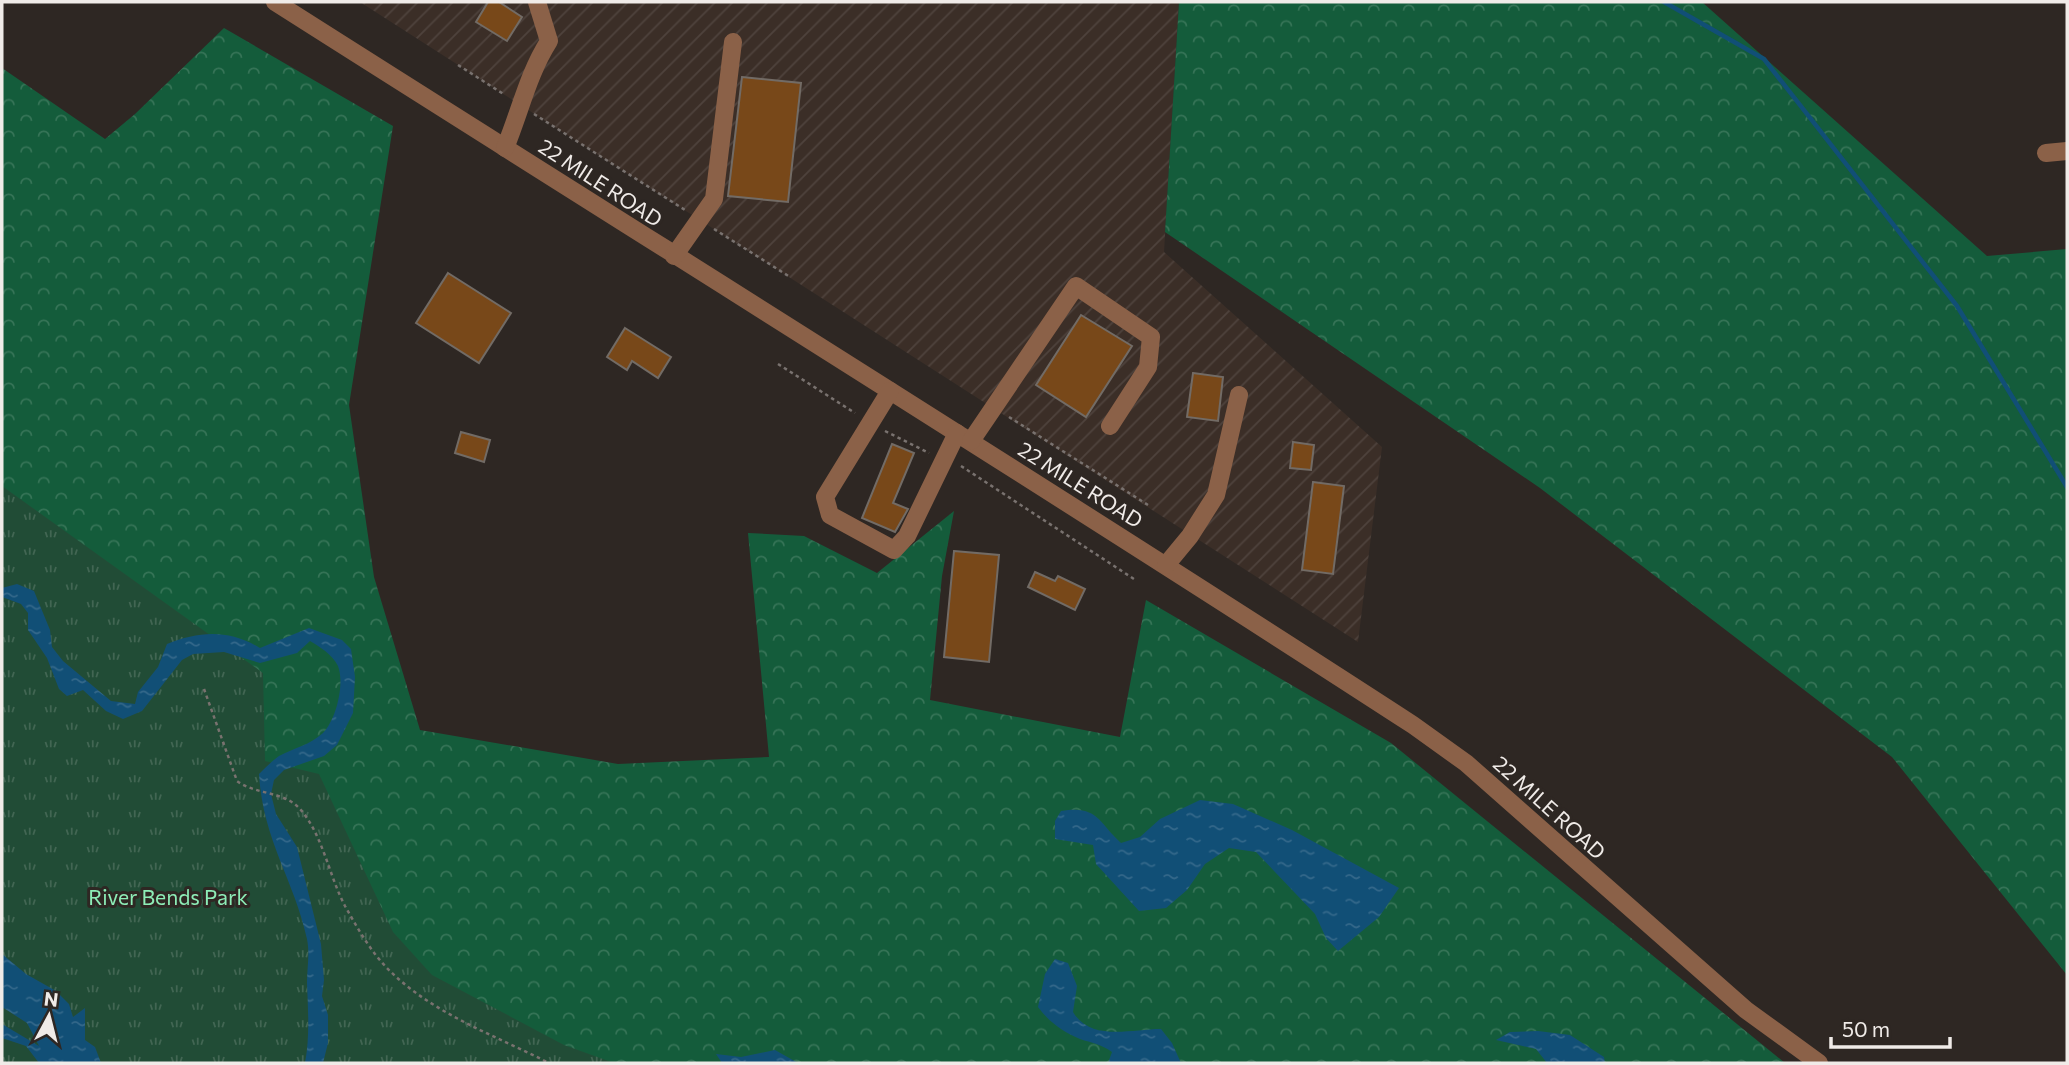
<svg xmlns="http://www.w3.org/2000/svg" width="2069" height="1065" font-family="Commissioner,sans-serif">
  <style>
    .industrial { fill: url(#industrial-furrows) }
    .forest { fill: url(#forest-crowns) }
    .park { fill: url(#park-tufts) }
    .water { fill: url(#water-ripples) }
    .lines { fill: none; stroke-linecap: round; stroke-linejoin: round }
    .stream { stroke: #114f76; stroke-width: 4.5 }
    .building { fill: #784819; stroke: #726b65; stroke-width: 2 }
    .path { stroke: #79726f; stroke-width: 2.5; stroke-dasharray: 3.5 3.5; stroke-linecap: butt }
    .minor { stroke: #8b6148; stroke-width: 18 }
    .labels { text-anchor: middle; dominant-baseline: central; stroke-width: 6; stroke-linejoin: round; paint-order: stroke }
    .street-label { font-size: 21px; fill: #f0ebe8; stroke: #2e2723 }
    .park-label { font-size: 21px; fill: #8dedb7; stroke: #2e2723 }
  </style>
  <defs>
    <pattern id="industrial-furrows" width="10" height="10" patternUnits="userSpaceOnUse" patternTransform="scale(1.75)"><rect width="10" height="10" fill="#3b2e27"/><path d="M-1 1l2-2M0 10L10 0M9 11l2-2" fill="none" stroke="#4e423c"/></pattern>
    <pattern id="forest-crowns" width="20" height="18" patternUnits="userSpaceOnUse" patternTransform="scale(1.75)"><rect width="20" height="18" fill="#145c3b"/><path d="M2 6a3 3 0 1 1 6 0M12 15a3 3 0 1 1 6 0" fill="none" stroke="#367457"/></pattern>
    <pattern id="park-tufts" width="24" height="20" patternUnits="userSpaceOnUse" patternTransform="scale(1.75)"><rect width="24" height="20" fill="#214c36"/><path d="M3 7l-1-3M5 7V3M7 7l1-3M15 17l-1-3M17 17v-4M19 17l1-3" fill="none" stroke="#426653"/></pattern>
    <pattern id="water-ripples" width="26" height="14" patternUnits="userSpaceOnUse" patternTransform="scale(1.75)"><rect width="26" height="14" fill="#114f76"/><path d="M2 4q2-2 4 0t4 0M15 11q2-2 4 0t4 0" fill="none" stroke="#34688a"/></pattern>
  </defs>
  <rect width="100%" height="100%" fill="#2e2723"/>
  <!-- industrial -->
  <polygon class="industrial" points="360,2 1179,2 1164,252 1382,447 1358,642"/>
  <!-- forest -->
  <g class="forest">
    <polygon points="1179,2 1702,2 1987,256 2067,249 2067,975 1892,757 1540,488 1165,232"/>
    <polygon points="224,28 393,126 349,405 374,577 420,730 618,764 769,757 748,533 804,536 877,573 954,511 942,576 930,700 1120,737 1146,600 1391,743 1785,1063 61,1063 2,993 2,68 105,139 135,114"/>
  </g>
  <!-- park -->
  <polygon class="park" points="2,486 263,673 265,761 319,774 393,932 432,975 564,1045 614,1063 2,1063"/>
  <!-- water -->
  <g class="water">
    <path d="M17,584L34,591L50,630L52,647L63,661L111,701L135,704L138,692L158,667L167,644C199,631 229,629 260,648L309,628L342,640L351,649L355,677L353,713L337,745L324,756L284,770L274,780L271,794L276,814L297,847L321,944L324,980L322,996L328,1015V1043L323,1063H305C310,1036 308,1010 307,983C307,968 310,954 307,939C294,879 263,841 259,774C265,768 272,761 279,756C294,748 310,745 323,733C336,720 345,684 338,666C332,654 320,647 310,641L297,653L260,663L224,652L193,654L182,660L142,711L123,719L106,711L83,690L67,696L59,689L47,658L28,630V613L21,604L2,597V588Z"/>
    <path d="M1200,800L1233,804L1292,830L1399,888L1379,917L1338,951L1326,938L1315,914L1256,852L1229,848L1205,864L1187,890L1166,908L1139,911L1096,864L1093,845L1055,839V821L1061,811C1098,805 1098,822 1121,843L1140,837L1160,819Z"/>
    <polygon points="2,954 26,974 56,991 69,1004 73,1017 85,1008 85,1040 95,1047 101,1063 39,1063 26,1046 2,1038 2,1024 39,1046 27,1023 2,1007"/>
    <path d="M1055,959L1068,963L1077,986L1073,1012C1091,1042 1131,1029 1161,1029L1172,1043L1181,1063H1108L1112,1052C1101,1044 1092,1043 1080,1039C1063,1032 1049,1022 1038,1007L1045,974Z"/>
    <polygon points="1538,1031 1570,1035 1604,1057 1605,1063 1547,1063 1536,1049 1496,1040 1510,1032"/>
    <polygon points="775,1050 798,1063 722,1063 716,1054 741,1057"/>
  </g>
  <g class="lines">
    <!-- stream -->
    <polyline class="stream" points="1664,2 1764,59 1957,306 2067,487"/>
  </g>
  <!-- building -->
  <g class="building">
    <polygon points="488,2 499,2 522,17 507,41 476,22"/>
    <polygon points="742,77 801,83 788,202 728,196"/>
    <polygon points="448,273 511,313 479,363 416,323"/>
    <polygon points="1081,315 1132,346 1086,417 1036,385"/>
    <polygon points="625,328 671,357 658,378 632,361 627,370 607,357"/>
    <polygon points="1193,373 1223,377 1218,421 1187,417"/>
    <polygon points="461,432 490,440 484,462 455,453"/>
    <polygon points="1293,442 1314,445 1311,470 1290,468"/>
    <polygon points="892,444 914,453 893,503 908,509 895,532 862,518"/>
    <polygon points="1313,482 1344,486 1333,574 1302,570"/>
    <polygon points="954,551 999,555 989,662 944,657"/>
    <polygon points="1035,572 1055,581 1058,576 1085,589 1075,610 1028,587"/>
  </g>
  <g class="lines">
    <!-- path -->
    <g class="path">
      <polyline points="458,65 505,95"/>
      <polyline points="534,114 685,210"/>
      <polyline points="714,229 790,277"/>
      <polyline points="778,364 855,413"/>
      <polyline points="1009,417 1148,505"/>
      <polyline points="885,431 929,453"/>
      <polyline points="961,466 1134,579"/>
      <path d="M204,689L237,781C256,795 284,791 300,809C323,835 329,876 345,906C358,929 372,954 391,972C434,1014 496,1036 549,1063"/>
    </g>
    <!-- minor -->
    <g class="minor">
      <path d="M275,2C654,243 1036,480 1413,725L1466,763L1746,1010L1819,1063"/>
      <path d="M505,148C520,112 528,74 549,41L537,2"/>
      <polyline points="2046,153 2067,151"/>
      <polyline points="674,256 714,199 733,42"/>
      <polyline points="890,391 825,497 830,515 894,550 907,536 957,433"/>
      <polyline points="971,441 1076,286 1151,337 1148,367 1110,426"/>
      <polyline points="1166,565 1190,536 1216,495 1239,395"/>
    </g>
  </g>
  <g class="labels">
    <!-- street labels -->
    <g class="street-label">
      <text transform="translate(601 182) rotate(33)">22 MILE ROAD</text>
      <text transform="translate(1081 484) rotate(32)">22 MILE ROAD</text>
      <text transform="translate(1550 807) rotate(42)">22 MILE ROAD</text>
    </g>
    <!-- park labels -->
    <g class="park-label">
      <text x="168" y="896">River Bends Park</text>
    </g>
  </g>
  <!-- border -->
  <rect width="2069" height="1065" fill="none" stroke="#f0ebe8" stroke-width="7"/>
  <!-- north arrow -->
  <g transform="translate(49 1016) rotate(7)" stroke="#2e2723" stroke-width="5" paint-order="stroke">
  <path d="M0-5L12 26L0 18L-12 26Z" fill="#f0ebe8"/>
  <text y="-10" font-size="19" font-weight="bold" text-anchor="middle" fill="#f0ebe8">N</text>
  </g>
  <!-- scale -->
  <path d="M1831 1037v10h119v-10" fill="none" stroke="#f0ebe8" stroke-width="3.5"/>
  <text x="1842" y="1037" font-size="21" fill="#f0ebe8" stroke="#2e2723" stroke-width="5" paint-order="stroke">50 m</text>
</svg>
